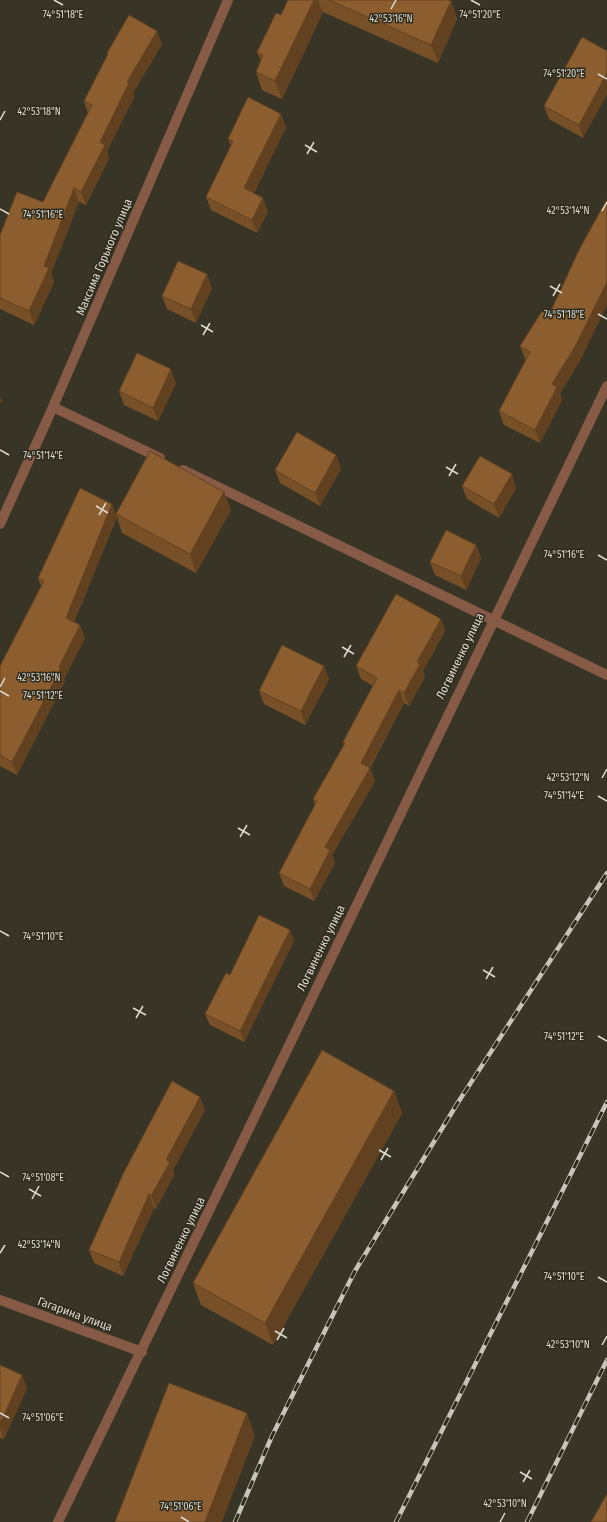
<svg xmlns="http://www.w3.org/2000/svg" width="607" height="1522" font-family="'Fira Sans Condensed',sans-serif">
  <style>
    .lines { fill: none; stroke-linecap: round; stroke-linejoin: round }
    .minor { stroke: #865a45; stroke-width: 10 }
    .rail-casing { stroke: #c7c5ba; stroke-width: 4.5 }
    .rail { stroke: #2e2b1c; stroke-width: 3; stroke-dasharray: 9; stroke-linecap: butt }
    .wall { fill: #785028 }
    .shaded-wall { fill: #624121 }
    .building { fill: #8c5d2f; stroke: #624121 }
    .ticks { fill: none; stroke: #dedcd2; stroke-width: 1.5 }
    .labels { text-anchor: middle; dominant-baseline: central; stroke-width: 3; stroke-linejoin: round; paint-order: stroke }
    .street-label { font-size: 12px; fill: #dedcd2; stroke: #2e2b1c }
    .ticks-label { font-size: 10px; text-anchor: middle; fill: #dedcd2; stroke: #2e2b1c; stroke-width: 3; stroke-linejoin: round; paint-order: stroke }
  </style>
  <rect width="100%" height="100%" fill="#383526"/>
  <g class="lines">
    <!-- minor -->
    <g class="minor">
      <polyline points="53,407 160,458"/>
      <polyline points="183,470 607,675"/>
      <polyline points="0,524 53,407 228,0"/>
      <polyline points="0,1300 142,1352"/>
      <path d="M58,1522C244,1145 422,763 607,386"/>
    </g>
    <!-- rail casing -->
    <g class="rail-casing">
      <g id="rail">
        <polyline points="235,1522 272,1436 355,1271 457,1104 607,873"/>
        <polyline points="396,1522 607,1102"/>
        <polyline points="527,1522 607,1360"/>
      </g>
    </g>
    <!-- rail -->
    <use href="#rail" class="rail"/>
  </g>
  <!-- wall -->
  <g class="wall">
    <polygon points="288,0 448,0 451,1 457,19 438,63 323,12 282,99 262,90 256,72 261,61 257,52 281,15"/>
    <polygon points="162,44 133,93 134,97 107,151 109,158 86,205 79,202 51,273 54,282 34,325 0,309 0,235 43,202 88,113 84,101 108,55 107,53"/>
    <polygon points="607,51 583,138 549,119 544,106"/>
    <polygon points="286,127 254,193 268,211 257,233 211,210 206,197 231,147 228,139"/>
    <polygon points="212,288 196,323 167,309 162,296"/>
    <polygon points="520,346 581,359 560,393 562,400 540,443 504,425 499,411 526,360 525,359"/>
    <polygon points="176,383 158,421 124,405 119,391"/>
    <polygon points="336,455 341,469 320,506 280,483 275,470"/>
    <polygon points="462,486 516,488 499,518 467,499"/>
    <polygon points="224,492 231,510 196,573 122,533 117,517 74,622 85,638 64,679 65,681 17,775 0,766 0,666 41,586 38,578 116,514"/>
    <polygon points="476,545 481,558 466,590 435,575 430,562"/>
    <polygon points="441,619 445,631 423,671 425,677 409,706 404,703 370,768 375,781 332,855 335,863 314,901 284,886 279,873 315,805 313,799 344,745 343,742 373,686 361,679 356,666"/>
    <polygon points="329,679 305,725 264,704 259,691"/>
    <polygon points="294,941 244,1042 210,1025 205,1014 230,975"/>
    <polygon points="394,1091 402,1113 273,1345 201,1305 193,1283"/>
    <polygon points="205,1110 173,1170 174,1175 156,1209 154,1208 123,1276 94,1263 89,1250"/>
    <polygon points="0,1365 27,1388 4,1439 0,1438"/>
  </g>
  <!-- shaded-wall -->
  <g class="shaded-wall">
    <polygon points="314,0 318,0 323,12 282,99 275,81"/>
    <polygon points="451,1 457,19 438,63 431,45"/>
    <polygon points="157,31 162,44 133,93 134,97 107,151 109,158 86,205 81,192 100,142 127,82"/>
    <polygon points="607,73 607,95 583,138 579,125"/>
    <polygon points="281,114 286,127 249,202 244,188"/>
    <polygon points="74,188 79,202 51,273 54,282 34,325 29,311 44,266"/>
    <polygon points="263,198 268,211 257,233 252,220"/>
    <polygon points="207,274 212,288 196,323 191,309"/>
    <polygon points="607,282 607,305 581,359 560,393 562,400 540,443 535,430 552,384"/>
    <polygon points="171,369 176,383 158,421 153,408"/>
    <polygon points="0,396 2,401 0,404"/>
    <polygon points="336,455 341,469 320,506 315,493"/>
    <polygon points="512,474 516,488 499,518 494,504"/>
    <polygon points="224,492 231,510 196,573 190,554"/>
    <polygon points="112,504 117,517 70,631 66,618"/>
    <polygon points="476,545 481,558 466,590 461,576"/>
    <polygon points="441,619 445,631 423,671 425,677 409,706 404,693 417,662"/>
    <polygon points="80,625 85,638 64,679 65,681 17,775 12,762"/>
    <polygon points="324,666 329,679 305,725 301,711"/>
    <polygon points="399,690 404,703 365,775 361,763"/>
    <polygon points="370,768 375,781 332,855 335,863 314,901 310,889 325,847"/>
    <polygon points="290,930 294,941 244,1042 240,1031"/>
    <polygon points="394,1091 402,1113 273,1345 265,1323"/>
    <polygon points="200,1097 205,1110 173,1170 174,1175 156,1209 151,1196 166,1160"/>
    <polygon points="149,1194 154,1208 123,1276 119,1262"/>
    <polygon points="22,1375 27,1388 4,1439 0,1428 0,1424"/>
    <polygon points="247,1413 255,1436 222,1522 205,1522"/>
  </g>
  <!-- building -->
  <g class="building">
    <polygon points="288,0 314,0 275,81 256,72 263,55 257,52 276,13 281,15"/>
    <polygon points="329,0 448,0 451,1 431,45"/>
    <polygon points="129,15 157,31 127,82 129,83 100,142 105,145 81,192 74,188 44,266 49,268 29,311 0,298 0,235 17,192 43,202 92,105 84,101 108,54 107,53"/>
    <polygon points="582,37 607,51 607,73 579,125 544,106"/>
    <polygon points="248,97 281,114 244,188 263,198 252,220 206,197 233,141 228,139"/>
    <polygon points="607,199 607,282 576,345 552,384 557,387 535,430 499,411 530,352 520,346 542,311 549,315 580,248"/>
    <polygon points="178,261 207,274 191,309 162,296"/>
    <polygon points="137,353 171,369 153,408 119,391"/>
    <polygon points="297,432 336,455 315,493 275,470"/>
    <polygon points="150,451 224,492 190,554 116,514"/>
    <polygon points="480,456 512,474 494,504 462,486"/>
    <polygon points="80,488 112,504 66,618 80,625 59,667 61,668 12,762 0,755 0,666 44,581 38,578"/>
    <polygon points="446,530 476,545 461,576 430,562"/>
    <polygon points="396,594 441,619 417,662 420,664 404,693 399,690 361,763 370,768 325,847 330,850 310,889 279,873 317,801 313,799 345,743 343,742 377,678 356,666"/>
    <polygon points="282,645 324,666 301,711 259,691"/>
    <polygon points="259,915 290,930 240,1031 205,1014 226,973 230,975"/>
    <polygon points="322,1050 394,1091 265,1323 193,1283"/>
    <polygon points="172,1081 200,1097 166,1160 170,1162 151,1196 149,1194 119,1262 89,1250 123,1174"/>
    <polygon points="0,1365 22,1375 0,1424"/>
    <polygon points="169,1383 247,1413 205,1522 115,1522"/>
    <polygon points="607,1494 607,1522 591,1522"/>
  </g>
  <!-- ticks -->
  <path class="ticks" d="M54,0L63,5M471,0L480,5M391,9L396,0M598,74L607,79M0,120L5,111M305,145L317,152M307,154L314,142M0,209L9,214M602,211L607,202M550,286L562,293M553,296L560,284M598,314L607,319M201,325L213,332M203,335L210,323M0,450L9,455M446,467L458,474M449,476L456,464M96,506L108,513M99,515L106,503M598,555L607,560M342,647L354,654M344,657L351,645M0,687L5,678M0,691L9,696M602,778L607,769M598,796L607,801M238,828L250,835M240,837L247,825M0,931L9,936M483,970L495,977M486,979L493,967M133,1008L146,1015M136,1018L143,1006M598,1036L607,1041M379,1150L391,1157M381,1160L388,1148M0,1172L9,1177M29,1189L41,1196M32,1199L39,1186M0,1253L5,1245M598,1277L607,1282M275,1331L287,1338M277,1340L284,1328M602,1345L607,1336M0,1413L9,1418M520,1472L532,1479M523,1482L530,1470M181,1517L189,1522M500,1522L505,1513"/>
  <g class="labels">
    <!-- street labels -->
    <g class="street-label">
      <text transform="translate(104 257) rotate(-67)">Максима Горького улица</text>
      <text transform="translate(460 656) rotate(-64)">Логвиненко улица</text>
      <text transform="translate(321 948) rotate(-64)">Логвиненко улица</text>
      <text transform="translate(181 1240) rotate(-64)">Логвиненко улица</text>
      <text transform="translate(75 1314) rotate(20)">Гагарина улица</text>
    </g>
  </g>
  <g class="ticks-label">
    <text x="63" y="18">74°51'18"E</text>
    <text x="480" y="18">74°51'20"E</text>
    <text x="391" y="22">42°53'16"N</text>
    <text x="564" y="77">74°51'20"E</text>
    <text x="39" y="115">42°53'18"N</text>
    <text x="568" y="214">42°53'14"N</text>
    <text x="43" y="218">74°51'16"E</text>
    <text x="564" y="318">74°51'18"E</text>
    <text x="43" y="459">74°51'14"E</text>
    <text x="564" y="558">74°51'16"E</text>
    <text x="39" y="681">42°53'16"N</text>
    <text x="43" y="699">74°51'12"E</text>
    <text x="568" y="781">42°53'12"N</text>
    <text x="564" y="799">74°51'14"E</text>
    <text x="43" y="940">74°51'10"E</text>
    <text x="564" y="1040">74°51'12"E</text>
    <text x="43" y="1181">74°51'08"E</text>
    <text x="39" y="1248">42°53'14"N</text>
    <text x="564" y="1280">74°51'10"E</text>
    <text x="568" y="1348">42°53'10"N</text>
    <text x="43" y="1421">74°51'06"E</text>
    <text x="505" y="1507">42°53'10"N</text>
    <text x="181" y="1510">74°51'06"E</text>
  </g>
</svg>
